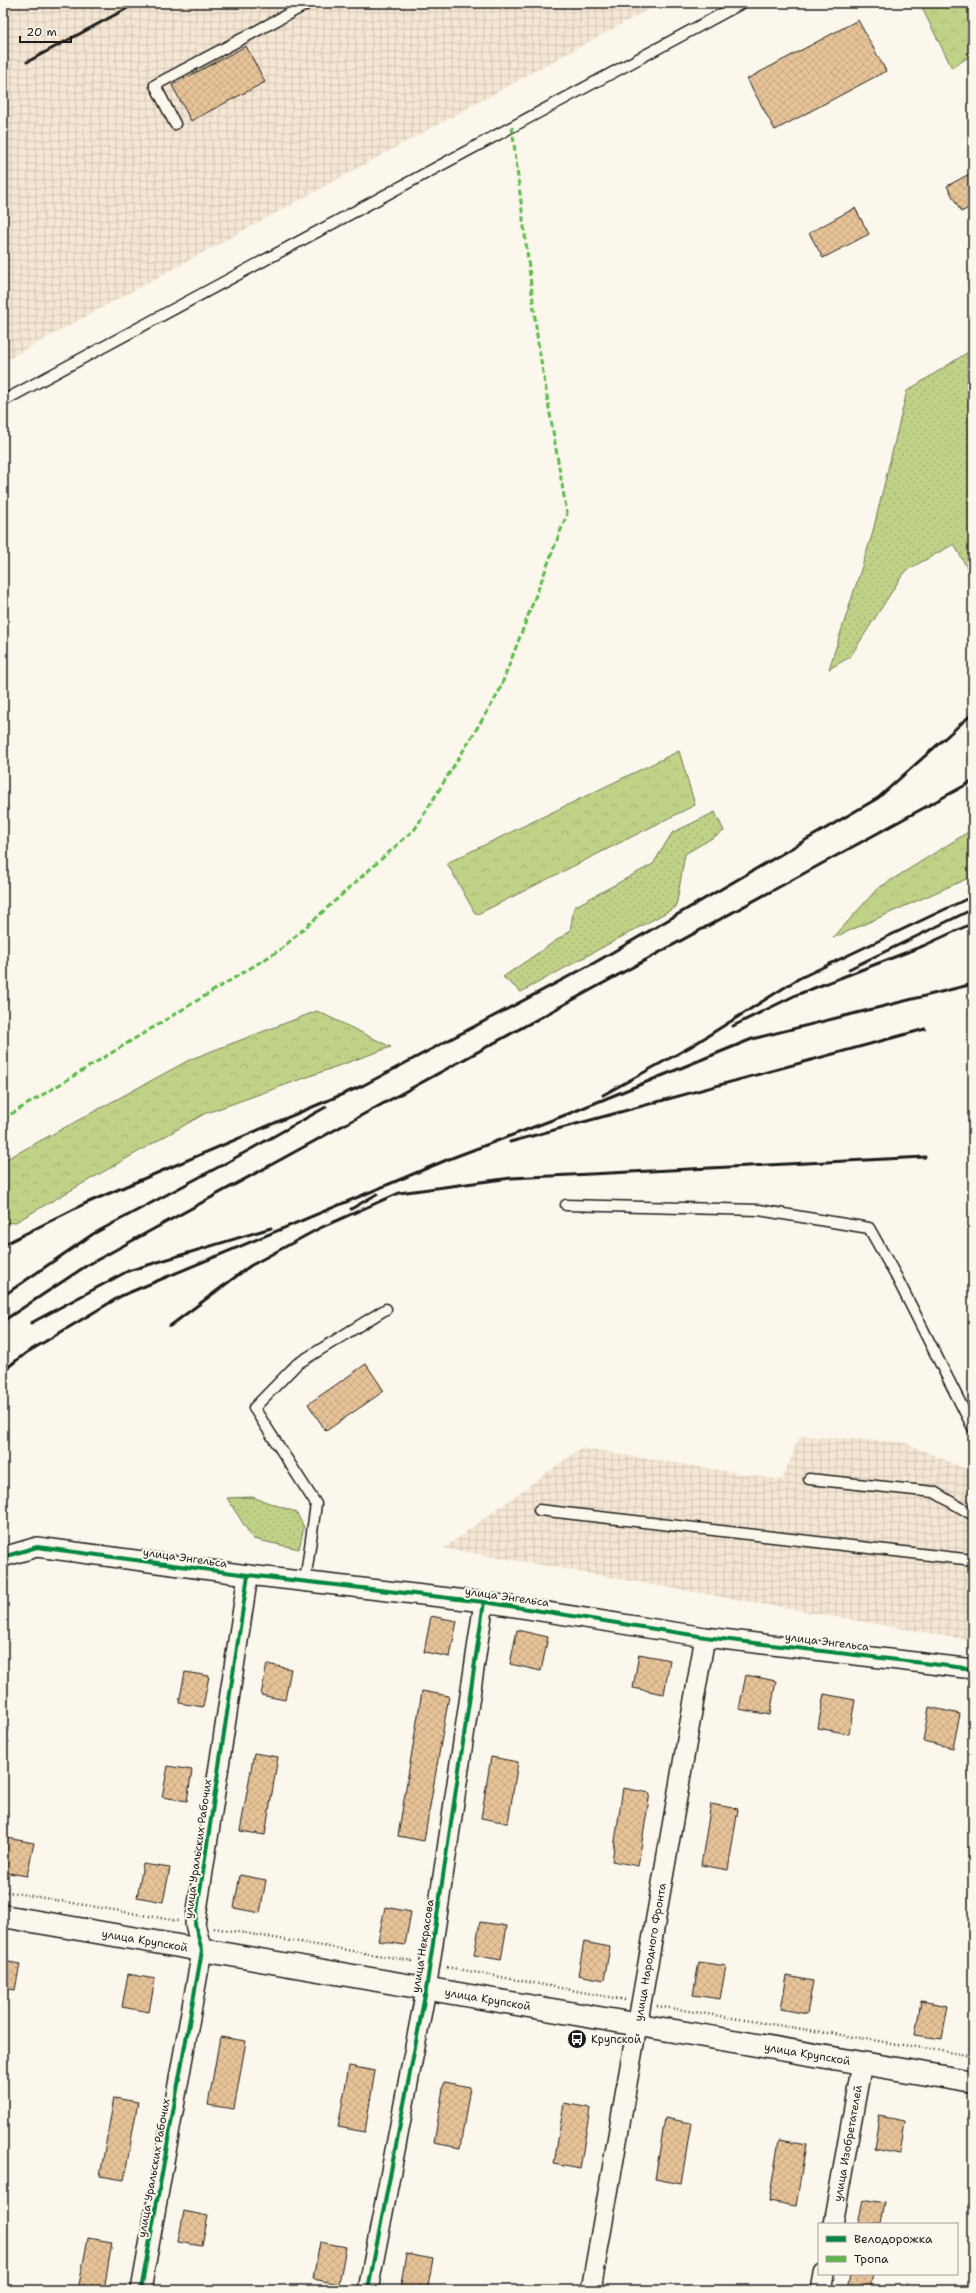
<svg xmlns="http://www.w3.org/2000/svg" width="976" height="2293" font-family="'Shantell Sans',sans-serif">
  <style>
    .industrial { fill: url(#industrial-grid) }
    .green { fill: url(#green-dots); stroke: #6e7752 }
    .forest { fill: url(#forest-crowns); stroke: #6e7752 }
    .building { fill: url(#building-cross-hatch); stroke: #1c1c1c }
    .lines { fill: none; stroke-linecap: round; stroke-linejoin: round }
    .lane-casing { stroke: #1c1c1c; stroke-width: 13 }
    .street-casing { stroke: #1c1c1c; stroke-width: 22 }
    .secondary-casing { stroke: #1c1c1c; stroke-width: 25 }
    .path { stroke: #1c1c1c; stroke-width: 2.5; stroke-dasharray: 1 3; stroke-linecap: butt }
    .lane { stroke: #fbf7ec; stroke-width: 10 }
    .street { stroke: #fbf7ec; stroke-width: 19 }
    .secondary { stroke: #fbf7ec; stroke-width: 22 }
    .rail { stroke: #1c1c1c; stroke-width: 3 }
    .quiet { stroke: #58b947; stroke-width: 3; stroke-dasharray: 6 3; stroke-linecap: butt }
    .cycleway-casing { stroke: #fbf7ec; stroke-width: 6 }
    .cycleway { stroke: #00873e; stroke-width: 4 }
    .labels { text-anchor: middle; dominant-baseline: central; stroke-width: 4; stroke-linejoin: round; paint-order: stroke }
    .street-label { font-size: 11px; fill: #1c1c1c; stroke: #fbf7ec }
    .poi-label { font-size: 11px; fill: #1c1c1c; stroke: #fbf7ec; text-anchor: start }
  </style>
  <defs>
    <pattern id="industrial-grid" width="8" height="8" patternUnits="userSpaceOnUse"><rect width="8" height="8" fill="#f5e7d3"/><path d="M0 4h8M4 0v8" fill="none" stroke="#d1c6b5"/></pattern>
    <pattern id="green-dots" width="8" height="8" patternUnits="userSpaceOnUse"><rect width="8" height="8" fill="#bfd287"/><path d="M2 2h.1M6 6h.1" fill="none" stroke="#a4b474" stroke-width="1.8" stroke-linecap="round"/></pattern>
    <pattern id="forest-crowns" width="20" height="18" patternUnits="userSpaceOnUse"><rect width="20" height="18" fill="#bfd287"/><path d="M2 6a3 3 0 1 1 6 0M12 15a3 3 0 1 1 6 0" fill="none" stroke="#a4b474"/></pattern>
    <pattern id="building-cross-hatch" width="8" height="8" patternUnits="userSpaceOnUse"><rect width="8" height="8" fill="#e7c398"/><path d="M0 0l8 8M0 8l8-8" fill="none" stroke="#c6a782"/></pattern>
  </defs>
  <rect width="100%" height="100%" fill="#fbf7ec"/>
  <filter id="ink" filterUnits="userSpaceOnUse"><feTurbulence type="fractalNoise" baseFrequency=".025" numOctaves="2"/><feDisplacementMap in="SourceGraphic" scale="8" xChannelSelector="R" yChannelSelector="G"/><feConvolveMatrix kernelMatrix="1 2 1 2 8 2 1 2 1" color-interpolation-filters="sRGB"/></filter>
  <g filter="url(#ink)">
    <!-- industrial -->
    <g class="industrial">
      <polygon points="3,3 660,3 8,359 3,349"/>
      <polygon points="800,1436 903,1442 973,1472 973,1641 444,1548 581,1448 782,1480"/>
    </g>
    <!-- green -->
    <g class="green">
      <polygon points="973,349 973,579 954,544 905,571 850,657 829,669 872,535 907,391"/>
      <polygon points="715,812 724,831 685,854 676,907 521,992 503,977 570,931 574,907 653,864 672,833"/>
      <polygon points="252,1497 296,1512 304,1527 299,1549 253,1539 227,1498"/>
    </g>
    <!-- forest -->
    <g class="forest">
      <polygon points="936,3 973,3 973,54 952,68 922,8"/>
      <polygon points="679,751 695,805 476,915 447,863"/>
      <polygon points="973,829 973,876 833,938 877,889"/>
      <polygon points="317,1011 391,1047 204,1114 14,1223 3,1222 3,1161 191,1059"/>
    </g>
    <!-- building -->
    <g class="building">
      <polygon points="858,20 886,71 775,130 747,79"/>
      <polygon points="246,46 265,82 191,121 172,85"/>
      <polygon points="973,172 973,206 961,212 947,186"/>
      <polygon points="855,208 869,234 823,258 809,233"/>
      <polygon points="366,1364 384,1391 326,1431 308,1404"/>
      <polygon points="431,1616 457,1621 450,1657 424,1652"/>
      <polygon points="517,1630 548,1637 541,1671 510,1664"/>
      <polygon points="639,1654 670,1660 664,1694 633,1688"/>
      <polygon points="267,1664 291,1669 285,1700 261,1695"/>
      <polygon points="185,1672 209,1676 203,1707 179,1703"/>
      <polygon points="746,1675 776,1681 770,1715 739,1709"/>
      <polygon points="422,1691 449,1696 424,1841 398,1836"/>
      <polygon points="824,1694 855,1700 849,1734 818,1728"/>
      <polygon points="929,1707 960,1714 953,1748 923,1741"/>
      <polygon points="254,1753 278,1757 265,1835 240,1831"/>
      <polygon points="491,1757 518,1762 508,1823 481,1818"/>
      <polygon points="168,1766 192,1770 187,1801 162,1797"/>
      <polygon points="623,1788 650,1793 638,1866 612,1861"/>
      <polygon points="711,1804 738,1809 728,1870 701,1865"/>
      <polygon points="7,1838 34,1843 27,1876 3,1872"/>
      <polygon points="143,1864 170,1868 163,1902 137,1897"/>
      <polygon points="240,1875 266,1880 260,1913 234,1908"/>
      <polygon points="385,1907 411,1912 405,1945 378,1941"/>
      <polygon points="480,1922 507,1926 501,1960 474,1955"/>
      <polygon points="584,1942 610,1947 604,1980 578,1975"/>
      <polygon points="3,1961 20,1964 15,1990 3,1988"/>
      <polygon points="699,1962 726,1966 720,1999 693,1995"/>
      <polygon points="128,1974 155,1979 149,2012 122,2007"/>
      <polygon points="787,1976 813,1981 807,2014 781,2009"/>
      <polygon points="921,2001 948,2006 942,2039 915,2035"/>
      <polygon points="220,2037 246,2041 234,2109 208,2105"/>
      <polygon points="349,2066 375,2071 365,2132 338,2127"/>
      <polygon points="444,2082 470,2087 460,2148 434,2143"/>
      <polygon points="114,2098 138,2102 124,2180 100,2176"/>
      <polygon points="564,2103 590,2108 580,2169 554,2164"/>
      <polygon points="879,2116 905,2121 900,2154 874,2149"/>
      <polygon points="665,2118 691,2123 681,2184 655,2179"/>
      <polygon points="779,2140 806,2145 796,2206 769,2201"/>
      <polygon points="863,2199 885,2203 881,2224 858,2224"/>
      <polygon points="184,2211 208,2216 202,2246 178,2242"/>
      <polygon points="88,2238 112,2242 104,2290 78,2290"/>
      <polygon points="320,2242 346,2247 339,2284 313,2279"/>
      <polygon points="406,2254 433,2259 427,2290 400,2290"/>
      <polygon points="850,2274 873,2274 870,2290 847,2290"/>
    </g>
    <g class="lines">
      <!-- lane casing -->
      <g class="lane-casing">
        <g id="lane">
          <polyline points="175,124 155,85 309,3"/>
          <polyline points="3,401 742,3"/>
          <polyline points="566,1205 759,1210 869,1228 896,1276 973,1428"/>
          <polyline points="809,1479 934,1492 973,1515"/>
          <polyline points="539,1510 973,1560"/>
          <polyline points="305,1582 316,1504 254,1408 297,1364 386,1309"/>
        </g>
      </g>
      <!-- street casing -->
      <g class="street-casing">
        <g id="street">
          <polyline points="3,1557 37,1547 248,1575 484,1602 705,1637 973,1669"/>
          <path id="s1" d="M833,2224L862,2063"/>
          <polyline points="141,2290 202,1951 195,1924 248,1575"/>
          <polyline points="368,2290 426,1990 484,1602"/>
          <path id="s2" d="M591,2290L705,1637"/>
          <polyline points="821,2290 824,2274"/>
        </g>
      </g>
      <!-- secondary casing -->
      <g class="secondary-casing">
        <g id="secondary">
          <path id="s3" d="M3,1916L973,2082"/>
        </g>
      </g>
      <!-- path -->
      <g class="path">
        <polyline points="3,1891 178,1921"/>
        <polyline points="214,1928 413,1961"/>
        <polyline points="447,1967 625,2000"/>
        <polyline points="657,2006 973,2056"/>
      </g>
      <!-- lane -->
      <use href="#lane" class="lane"/>
      <!-- street -->
      <use href="#street" class="street"/>
      <!-- secondary -->
      <use href="#secondary" class="secondary"/>
      <!-- rail -->
      <g class="rail">
        <polyline points="27,62 137,3"/>
        <polyline points="849,969 973,909"/>
        <polyline points="733,1026 796,995 923,946 973,923"/>
        <polyline points="603,1095 690,1047 798,979 973,896"/>
        <polyline points="510,1142 925,1029"/>
        <polyline points="351,1209 377,1194"/>
        <polyline points="3,1245 84,1204 362,1086 594,963 878,798 973,713"/>
        <polyline points="3,1296 93,1234 226,1163 326,1107"/>
        <polyline points="3,1321 86,1266 973,781"/>
        <polyline points="31,1323 128,1271 271,1228"/>
        <polyline points="170,1326 250,1266 318,1229 399,1193 511,1178 925,1157"/>
        <polyline points="3,1371 26,1353 121,1296 449,1159 568,1114 752,1039 973,984"/>
      </g>
      <!-- quiet -->
      <polyline class="quiet" points="3,1119 280,950 415,829 498,694 567,514 538,343 512,127"/>
      <!-- cycleway casing -->
      <g class="cycleway-casing">
        <g id="cycleway">
          <polyline points="3,1557 37,1547 248,1575 484,1602 705,1637 973,1669"/>
          <polyline points="141,2290 202,1951 195,1924 248,1575"/>
          <polyline points="368,2290 426,1990 484,1602"/>
        </g>
      </g>
      <!-- cycleway -->
      <use href="#cycleway" class="cycleway"/>
    </g>
  </g>
  <!-- icons -->
  <defs>
    <g id="bus-disc" transform="scale(1)"><circle r="9.5" fill="#1c1c1c" stroke="#fbf7ec"/><path d="M-5-6H5V4H4V6H2V4H-2V6H-4V4H-5ZM-3.5-4V0h7V-4ZM-3.5 1.2v1.5H-2V1.2ZM2 1.2v1.5H3.5V1.2Z" fill="#fff"/></g>
  </defs>
  <g fill-rule="evenodd">
    <use href="#bus-disc" x="577" y="2039"/>
  </g>
  <g class="labels">
    <!-- street labels -->
    <g class="street-label">
      <text transform="translate(185 1558) rotate(8)">улица Энгельса</text>
      <text transform="translate(507 1597) rotate(8)">улица Энгельса</text>
      <text transform="translate(827 1642) rotate(7)">улица Энгельса</text>
      <text transform="translate(198 1849) rotate(-82)">улица Уральских Рабочих</text>
      <text stroke="none"><textPath href="#s3" startOffset="144">улица Крупской</textPath></text>
      <text transform="translate(423 1946) rotate(-81)">улица Некрасова</text>
      <text stroke="none"><textPath href="#s2" startOffset="343">улица Народного Фронта</textPath></text>
      <text stroke="none"><textPath href="#s3" startOffset="492">улица Крупской</textPath></text>
      <text stroke="none"><textPath href="#s3" startOffset="816">улица Крупской</textPath></text>
      <text stroke="none"><textPath href="#s1" startOffset="82">улица Изобретателей</textPath></text>
      <text transform="translate(154 2168) rotate(-80)">улица Уральских Рабочих</text>
    </g>
    <!-- poi labels -->
    <g class="poi-label">
      <text x="591" y="2039">Крупской</text>
    </g>
  </g>
  <!-- margin -->
  <rect width="976" height="2293" fill="none" stroke="#fbf7ec" stroke-width="16"/>
  <rect x="8" y="8" width="960" height="2277" fill="none" stroke="#1c1c1c" stroke-width="1.5" filter="url(#ink)"/>
  <!-- legend -->
  <rect x="818" y="2223" width="140" height="52" fill="#fbf7ec" stroke="#a29f99"/>
  <rect x="826" y="2236" width="20" height="6" fill="#00873e" stroke="#a29f99"/>
  <text x="854" y="2243" font-size="12" fill="#1c1c1c">Велодорожка</text>
  <rect x="826" y="2256" width="20" height="6" fill="#58b947" stroke="#a29f99"/>
  <text x="854" y="2263" font-size="12" fill="#1c1c1c">Тропа</text>
  <!-- scale -->
  <path d="M20 36v6h51v-6" fill="none" stroke="#1c1c1c" stroke-width="2"/>
  <text x="26" y="36" font-size="12" fill="#1c1c1c" stroke="#fbf7ec" stroke-width="3" paint-order="stroke">20 m</text>
</svg>
